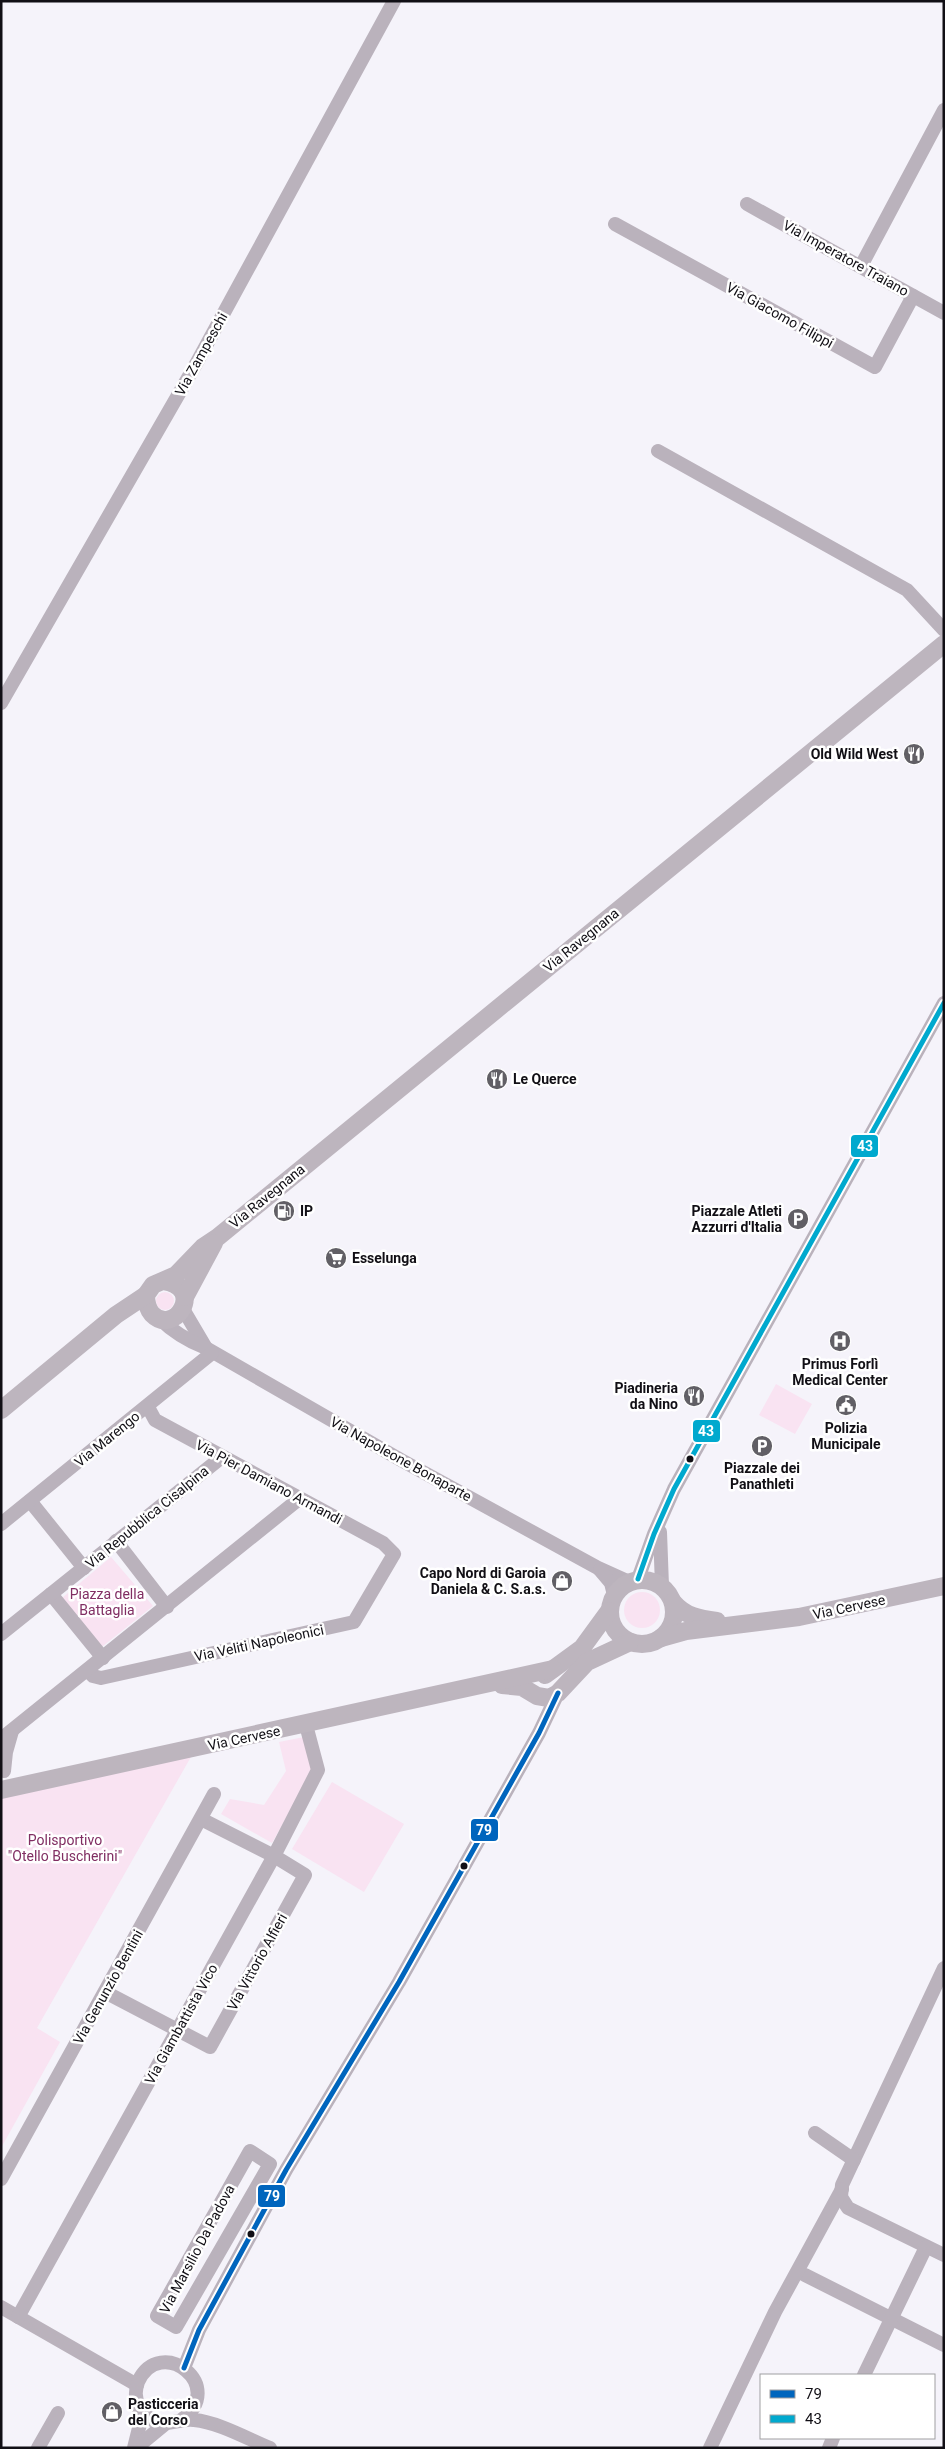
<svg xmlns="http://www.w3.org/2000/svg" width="945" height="2449" font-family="Roboto,sans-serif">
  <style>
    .green { fill: #f9e3f2 }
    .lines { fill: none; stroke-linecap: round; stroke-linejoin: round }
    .minor { stroke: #bab2bc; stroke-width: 14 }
    .major { stroke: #bdb5be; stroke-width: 18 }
    .bus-1-casing { stroke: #fff; stroke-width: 9 }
    .bus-2-casing { stroke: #fff; stroke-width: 9 }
    .bus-1 { stroke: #0065bd; stroke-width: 5 }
    .bus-2 { stroke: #00a9ce; stroke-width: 5 }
    .bus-dot { fill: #110f15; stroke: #fff; stroke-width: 2 }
    .labels { text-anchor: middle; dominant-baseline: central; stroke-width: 5; stroke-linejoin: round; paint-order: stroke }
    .street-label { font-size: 14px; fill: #110f15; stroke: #fff }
    .poi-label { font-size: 14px; font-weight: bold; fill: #110f15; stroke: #fff; text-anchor: end }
    .park-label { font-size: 14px; fill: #812e63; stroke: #fff }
    .line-badge { stroke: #fff; stroke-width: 2 }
    .badge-label { font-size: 14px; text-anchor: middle; font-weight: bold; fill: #fff }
  </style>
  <rect width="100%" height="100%" fill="#f5f3fa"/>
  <!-- green -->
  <g class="green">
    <circle cx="165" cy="1301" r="9"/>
    <polygon points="776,1384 812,1404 795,1434 759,1415"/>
    <polygon points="111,1557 153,1606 98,1650 62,1598"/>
    <circle cx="642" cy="1610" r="18"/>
    <polygon points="304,1737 312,1772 272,1843 221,1814 230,1799 264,1805 286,1771 279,1742"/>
    <polygon points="192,1755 37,2028 60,2042 1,2148 1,1796"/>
    <polygon points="332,1782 404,1824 364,1892 292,1849"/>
  </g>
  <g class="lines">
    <!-- minor -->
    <g class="minor">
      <polyline points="747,204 944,313"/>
      <polyline points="615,224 875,367 913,296"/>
      <polyline points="861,266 944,110"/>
      <polyline points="658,451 907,590 944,630"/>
      <polyline points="1,703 196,364 394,1"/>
      <polyline points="183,1309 206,1348"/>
      <path d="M159,1318C173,1332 188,1341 206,1348L401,1460L598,1568L629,1582"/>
      <polyline points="30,1501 84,1568"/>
      <polyline points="1,1524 212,1353"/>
      <polyline points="660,1532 662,1586"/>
      <polyline points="116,1541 167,1607"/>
      <polyline points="600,1570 611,1583 614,1595"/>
      <polyline points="638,1579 654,1534 674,1489 944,1003"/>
      <polyline points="51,1594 103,1658"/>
      <polyline points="1,1634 222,1457"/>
      <polyline points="88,1671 93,1676 101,1678 354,1622 394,1554 383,1543 155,1420 148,1407"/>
      <polyline points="1,1739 299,1499"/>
      <polyline points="4,1771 6,1752 12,1731"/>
      <polyline points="944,1968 842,2185 841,2197 848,2208 944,2255"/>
      <polyline points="105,1992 210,2047 305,1875 274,1856 201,1819"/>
      <polyline points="815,2133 854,2160"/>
      <polygon points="250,2151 270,2164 176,2327 157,2316"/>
      <polyline points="1,2179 214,1794"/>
      <polyline points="805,2275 944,2345"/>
      <polyline points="1,2307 137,2385"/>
      <polyline points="18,2317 274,1856 318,1770 306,1725"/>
      <polyline points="184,2368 199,2330 286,2170 399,1982 539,1733 558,1693"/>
      <polyline points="864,2375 926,2247"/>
      <path d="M180,2421C230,2387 160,2333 138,2382C135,2390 135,2400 140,2408C143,2414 150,2420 157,2422C170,2426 181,2418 194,2420C218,2422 248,2439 270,2448"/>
      <polyline points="38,2448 58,2413"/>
      <polyline points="134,2448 140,2424 139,2407"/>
      <polyline points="136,2448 165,2424"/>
      <polyline points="710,2448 775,2312 842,2189"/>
      <polyline points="829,2448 833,2438"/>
    </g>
    <!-- major -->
    <g class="major">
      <path d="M164,1281C206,1288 174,1337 152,1314C147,1308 146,1302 146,1295L153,1285L176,1275L203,1247L218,1237L944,644"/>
      <polyline points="185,1297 214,1243"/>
      <polyline points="1,1410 116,1315 146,1295"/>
      <circle cx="642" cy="1612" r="32"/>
      <path d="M673,1602C685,1616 699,1619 717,1621"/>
      <polyline points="661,1638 686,1631 799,1617 944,1586"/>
      <polyline points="545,1675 582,1648 609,1611"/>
      <polyline points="502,1685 522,1687 537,1696 549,1698 558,1693 587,1662 630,1642"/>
      <polyline points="1,1790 553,1669"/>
    </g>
    <!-- bus-1 casing -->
    <g class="bus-1-casing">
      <polyline id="bus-1" points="184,2368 199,2330 286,2170 399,1982 539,1733 558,1693"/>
    </g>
    <!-- bus-2 casing -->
    <g class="bus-2-casing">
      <polyline id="bus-2" points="638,1579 654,1534 674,1489 944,1003"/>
    </g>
    <!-- bus-1 -->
    <use href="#bus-1" class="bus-1"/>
    <!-- bus-2 -->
    <use href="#bus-2" class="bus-2"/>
  </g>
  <!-- icons -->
  <defs>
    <g id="restaurant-disc" transform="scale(1.125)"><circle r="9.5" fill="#615f65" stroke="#fff"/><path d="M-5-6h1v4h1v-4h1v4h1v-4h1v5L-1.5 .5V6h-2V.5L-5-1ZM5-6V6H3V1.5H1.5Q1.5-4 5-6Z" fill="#fff"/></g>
    <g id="fuel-disc" transform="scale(1.125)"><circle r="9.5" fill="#615f65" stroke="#fff"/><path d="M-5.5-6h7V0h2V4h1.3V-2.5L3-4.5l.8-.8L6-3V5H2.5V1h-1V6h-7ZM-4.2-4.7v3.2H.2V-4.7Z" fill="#fff"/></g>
    <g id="parking-disc" transform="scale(1.125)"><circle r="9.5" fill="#615f65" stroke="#fff"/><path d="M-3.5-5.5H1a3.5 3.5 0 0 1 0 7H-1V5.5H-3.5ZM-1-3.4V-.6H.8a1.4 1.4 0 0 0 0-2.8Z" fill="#fff"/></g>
    <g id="supermarket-disc" transform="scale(1.125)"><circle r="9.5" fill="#615f65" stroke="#fff"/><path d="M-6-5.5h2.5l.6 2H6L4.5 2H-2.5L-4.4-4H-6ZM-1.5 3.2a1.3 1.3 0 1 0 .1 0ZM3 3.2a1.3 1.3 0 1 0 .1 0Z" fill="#fff"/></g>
    <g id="hospital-disc" transform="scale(1.125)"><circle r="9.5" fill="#615f65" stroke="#fff"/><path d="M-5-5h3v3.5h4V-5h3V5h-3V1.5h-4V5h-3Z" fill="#fff"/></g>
    <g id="civic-disc" transform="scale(1.125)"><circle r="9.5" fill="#615f65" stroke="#fff"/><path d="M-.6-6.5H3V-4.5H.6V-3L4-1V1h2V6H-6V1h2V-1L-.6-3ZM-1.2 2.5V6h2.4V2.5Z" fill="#fff"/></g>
    <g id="shop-disc" transform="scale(1.125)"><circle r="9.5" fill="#615f65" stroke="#fff"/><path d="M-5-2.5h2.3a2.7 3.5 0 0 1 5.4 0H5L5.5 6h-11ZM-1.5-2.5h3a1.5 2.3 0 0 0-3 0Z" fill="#fff"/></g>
  </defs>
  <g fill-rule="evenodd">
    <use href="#restaurant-disc" x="914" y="754"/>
    <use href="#restaurant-disc" x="497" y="1079"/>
    <use href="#fuel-disc" x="284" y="1211"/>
    <use href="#parking-disc" x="798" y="1219"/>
    <use href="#supermarket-disc" x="336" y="1258"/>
    <use href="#hospital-disc" x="840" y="1341"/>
    <use href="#restaurant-disc" x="694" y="1396"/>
    <use href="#civic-disc" x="846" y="1405"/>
    <use href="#parking-disc" x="762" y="1446"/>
    <use href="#shop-disc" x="562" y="1581"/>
    <use href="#shop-disc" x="112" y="2412"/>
  </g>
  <!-- markers -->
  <g class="bus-dot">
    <circle cx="690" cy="1459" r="4.5"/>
    <circle cx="464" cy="1866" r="4.5"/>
    <circle cx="251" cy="2234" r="4.5"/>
  </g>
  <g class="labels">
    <!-- street labels -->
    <g class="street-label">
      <text transform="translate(846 258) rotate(29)">Via Imperatore Traiano</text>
      <text transform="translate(780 315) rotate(29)">Via Giacomo Filippi</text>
      <text transform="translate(201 354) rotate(-61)">Via Zampeschi</text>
      <text transform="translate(581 940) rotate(-39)">Via Ravegnana</text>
      <text transform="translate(267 1196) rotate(-39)">Via Ravegnana</text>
      <text transform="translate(107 1439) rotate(-39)">Via Marengo</text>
      <text transform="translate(401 1459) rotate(29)">Via Napoleone Bonaparte</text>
      <text transform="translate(269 1482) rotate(28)">Via Pier Damiano Armandi</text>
      <text transform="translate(147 1517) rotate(-39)">Via Repubblica Cisalpina</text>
      <text transform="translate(849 1607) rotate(-12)">Via Cervese</text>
      <text transform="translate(259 1643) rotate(-12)">Via Veliti Napoleonici</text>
      <text transform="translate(244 1738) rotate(-12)">Via Cervese</text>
      <text transform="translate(257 1962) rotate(-61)">Via Vittorio Alfieri</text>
      <text transform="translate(108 1987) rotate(-61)">Via Genunzio Bentini</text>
      <text transform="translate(181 2024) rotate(-61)">Via Giambattista Vico</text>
      <text transform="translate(197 2249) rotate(-62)">Via Marsilio Da Padova</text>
    </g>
    <!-- poi labels -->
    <g class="poi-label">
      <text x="898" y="754">Old Wild West</text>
      <text x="513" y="1079" text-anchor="start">Le Querce</text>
      <text x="300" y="1211" text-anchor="start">IP</text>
      <text x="782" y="1211">Piazzale Atleti<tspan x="782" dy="16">Azzurri d'Italia</tspan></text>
      <text x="352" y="1258" text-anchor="start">Esselunga</text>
      <text x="840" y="1364" text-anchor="middle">Primus Forlì<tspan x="840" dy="16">Medical Center</tspan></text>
      <text x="678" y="1388">Piadineria<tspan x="678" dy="16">da Nino</tspan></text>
      <text x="846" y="1428" text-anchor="middle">Polizia<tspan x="846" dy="16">Municipale</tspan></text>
      <text x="762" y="1468" text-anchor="middle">Piazzale dei<tspan x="762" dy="16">Panathleti</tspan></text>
      <text x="546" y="1573">Capo Nord di Garoia<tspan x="546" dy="16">Daniela &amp; C. S.a.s.</tspan></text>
      <text x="128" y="2404" text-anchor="start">Pasticceria<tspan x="128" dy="16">del Corso</tspan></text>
    </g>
    <!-- park labels -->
    <g class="park-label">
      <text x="107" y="1594">Piazza della<tspan x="107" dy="16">Battaglia</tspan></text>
      <text x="65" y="1840">Polisportivo<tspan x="65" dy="16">"Otello Buscherini"</tspan></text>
    </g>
  </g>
  <g class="line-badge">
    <rect x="850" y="1134" width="29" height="24" rx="5" fill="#00a9ce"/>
    <rect x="692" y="1419" width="29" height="24" rx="5" fill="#00a9ce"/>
    <rect x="470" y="1818" width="29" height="24" rx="5" fill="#0065bd"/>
    <rect x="257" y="2184" width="29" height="24" rx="5" fill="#0065bd"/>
  </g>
  <g class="badge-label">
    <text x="865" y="1151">43</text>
    <text x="706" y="1436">43</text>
    <text x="484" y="1835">79</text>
    <text x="272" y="2201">79</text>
  </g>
  <!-- border -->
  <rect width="945" height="2449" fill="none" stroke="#110f15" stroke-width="5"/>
  <!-- legend -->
  <rect x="760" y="2374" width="175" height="65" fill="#ffffff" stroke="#a09fa1"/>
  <rect x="770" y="2390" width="25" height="8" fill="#0065bd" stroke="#a09fa1"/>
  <text x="805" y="2399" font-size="15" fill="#110f15">79</text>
  <rect x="770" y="2415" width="25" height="8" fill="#00a9ce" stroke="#a09fa1"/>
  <text x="805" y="2424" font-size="15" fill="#110f15">43</text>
</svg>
